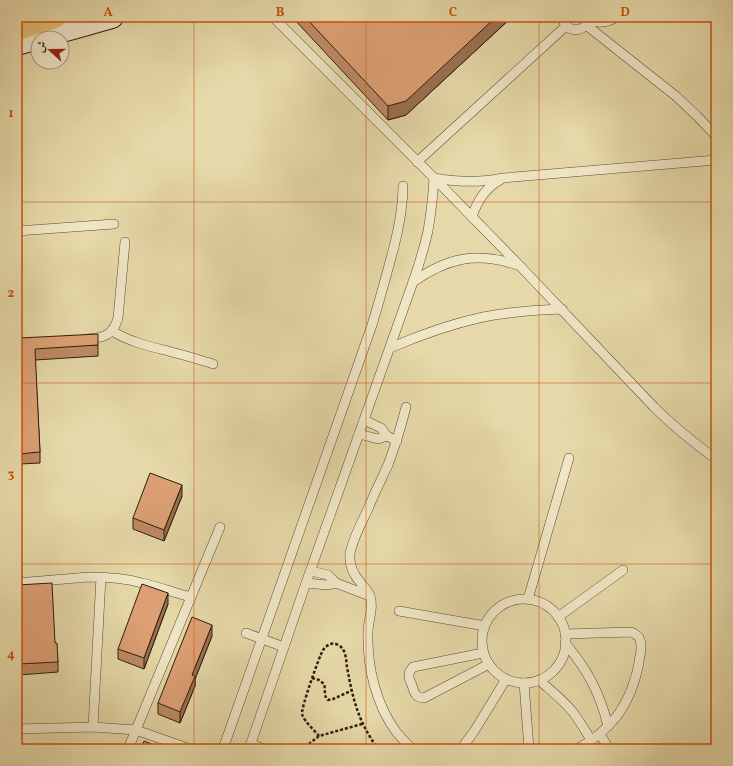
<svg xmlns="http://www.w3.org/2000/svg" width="733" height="766" font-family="Vollkorn,Amiri,serif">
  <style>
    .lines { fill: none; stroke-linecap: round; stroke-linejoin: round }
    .lane-casing { stroke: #5e4b35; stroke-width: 10 }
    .secondary-casing { stroke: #301c0f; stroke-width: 24 }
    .highway-casing { stroke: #301c0f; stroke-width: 24 }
    .path { stroke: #301c0f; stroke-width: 2.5; stroke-dasharray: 3 2; stroke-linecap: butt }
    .lane { stroke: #efe6c6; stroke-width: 9 }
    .secondary { stroke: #efe6c6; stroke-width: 22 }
    .highway { stroke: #e3bc74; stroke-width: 22 }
    .wall { fill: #bd8a64; stroke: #301c0f }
    .shaded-wall { fill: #9a7051; stroke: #301c0f }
    .building { fill: #dca074; stroke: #301c0f }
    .grid { fill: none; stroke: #cc500c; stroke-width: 1; stroke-opacity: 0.55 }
    .neatline { fill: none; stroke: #cc500c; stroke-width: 1.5 }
    .grid-label { font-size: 13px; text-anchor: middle; font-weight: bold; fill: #cc500c }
  </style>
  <rect width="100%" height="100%" fill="#e6d8a8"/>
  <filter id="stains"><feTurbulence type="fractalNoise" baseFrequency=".005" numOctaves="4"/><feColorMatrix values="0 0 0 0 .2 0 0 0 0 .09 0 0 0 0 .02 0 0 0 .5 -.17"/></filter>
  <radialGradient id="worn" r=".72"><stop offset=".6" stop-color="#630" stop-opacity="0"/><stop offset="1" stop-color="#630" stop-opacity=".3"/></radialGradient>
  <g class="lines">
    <!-- lane casing -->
    <g class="lane-casing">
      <g id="lane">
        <path d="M273,17L434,178L520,266L654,407C673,426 694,443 716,459"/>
        <path d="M563,17C564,34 587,34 589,17"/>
        <path d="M589,20C599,24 607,23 617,17"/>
        <polyline points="586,25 677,97 697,116 716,136"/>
        <polyline points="417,162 566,26"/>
        <path d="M434,178C457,182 479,183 503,178L716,160"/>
        <path d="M472,217C477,201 485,188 500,180"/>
        <polyline points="17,231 114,224"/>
        <path d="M413,282C447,258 477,251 517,265"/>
        <path d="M112,331C130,342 148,346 168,351C183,355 198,359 213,364"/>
        <path d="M86,339C103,338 113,336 118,318L125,242"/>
        <path d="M390,348C420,335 451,324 483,317C509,312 535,310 562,309"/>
        <path d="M406,407C401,427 395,446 388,465C381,480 374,494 368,509C362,522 352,540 350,554C349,564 353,574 360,582C363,587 368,590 370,596C374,608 368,621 368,632C367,667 376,705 397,733C401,737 405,742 409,746"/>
        <polyline points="364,420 381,428 387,436 397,441"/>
        <polyline points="359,434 378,439 387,436"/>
        <polyline points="311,571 328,575 336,583 370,596"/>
        <path d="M17,583L89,577C107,577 125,578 142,583C159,587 175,593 191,597"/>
        <polyline points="306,583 327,585 336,583"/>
        <polyline points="528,599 569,458"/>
        <circle cx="524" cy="641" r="42"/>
        <polyline points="399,611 485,626"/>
        <polyline points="558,617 623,570"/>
        <polyline points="246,633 284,647"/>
        <path d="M565,634L631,632C636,634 639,636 640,640C642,645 641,651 640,656C637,677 630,698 617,716C606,730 592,741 577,749"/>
        <path d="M565,643C587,669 600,693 608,726"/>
        <path d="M483,653L413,667C411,670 408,672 409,676C409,679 411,683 412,685C414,693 416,698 424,698L489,664"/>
        <path d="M539,680C550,690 562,699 572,711C579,720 585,730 591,740"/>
        <polyline points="524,683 529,749"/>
        <polyline points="93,727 101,577"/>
        <polyline points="17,729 93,727 136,730 190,749"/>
        <polyline points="600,734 609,749"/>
        <polyline points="251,744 264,749"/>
        <polyline points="128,749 220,527"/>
        <path d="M223,749L372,325C380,299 387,273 394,247C399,227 403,208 403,186"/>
        <path d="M249,749L306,583L413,282C419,265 424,248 428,231C431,213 433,196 434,178"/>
        <polyline points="461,749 475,730 506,679"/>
      </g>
    </g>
    <!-- secondary casing -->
    <g class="secondary-casing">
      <g id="secondary">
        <polyline points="38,38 112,17"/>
        <polyline points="17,44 38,38"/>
      </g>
    </g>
    <!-- highway casing -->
    <g class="highway-casing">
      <polyline id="highway" points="17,29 55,17"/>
    </g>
    <!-- path -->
    <g class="path">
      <path d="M312,678L319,680L324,684C326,690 323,696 328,700L333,699L351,691"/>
      <path d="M319,736C314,730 304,721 302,714C301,708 319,657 323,650C324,649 325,647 327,646C330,643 335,643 338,645C346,649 346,659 347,667C353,700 358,721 378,749"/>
      <polyline points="307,749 310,743 319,736 362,724"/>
    </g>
    <!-- lane -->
    <use href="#lane" class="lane"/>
    <!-- secondary -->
    <use href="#secondary" class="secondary"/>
    <!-- highway -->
    <use href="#highway" class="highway"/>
  </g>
  <!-- wall -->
  <g class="wall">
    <polygon points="292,17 512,17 406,115 388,120"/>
    <polygon points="17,342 98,345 98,356 35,360 40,452 40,463 20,464 20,479 17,479"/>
    <polygon points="182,496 164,541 133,529 133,518"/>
    <polygon points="17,585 55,643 58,662 58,672 19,675 19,679 17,679"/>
    <polygon points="168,604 144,669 118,659 118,649"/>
    <polygon points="212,636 195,679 195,686 180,723 158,714 158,703"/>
  </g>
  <!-- shaded-wall -->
  <g class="shaded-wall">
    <polygon points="496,17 512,17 406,115 388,120 388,106"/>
    <polygon points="182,485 182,496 164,541 164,530"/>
    <polygon points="168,593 168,604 144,669 144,658"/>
    <polygon points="212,625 212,636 195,679 195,686 180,723 180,712 192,675"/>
  </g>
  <!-- building -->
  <g class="building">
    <polygon points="305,17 496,17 406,101 388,106"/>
    <polygon points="98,334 98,345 35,349 40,452 19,454 20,468 17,468 17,342 21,342 20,338"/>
    <polygon points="150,473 182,485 164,530 133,518"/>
    <polygon points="52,583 55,643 57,643 58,662 19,664 19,669 17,669 17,585"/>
    <polygon points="142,584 168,593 144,658 118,649"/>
    <polygon points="192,617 212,625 192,675 195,676 180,712 158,703"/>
    <polygon points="144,741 164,749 141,749"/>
  </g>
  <!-- grid -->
  <path class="grid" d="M194,17V749M366,17V749M539,17V749M17,202H716M17,383H716M17,564H716"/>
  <!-- margin -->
  <rect width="733" height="766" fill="none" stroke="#e6d8a8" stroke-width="44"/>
  <!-- north arrow -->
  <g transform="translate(50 50) rotate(291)"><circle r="19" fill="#efe6c6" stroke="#a3957d"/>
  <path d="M0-3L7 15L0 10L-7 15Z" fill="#8f2418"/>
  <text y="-6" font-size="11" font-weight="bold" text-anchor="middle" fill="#301c0f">ش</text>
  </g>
  <rect x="22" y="22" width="689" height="722" class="neatline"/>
  <g class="grid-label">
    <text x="108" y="16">A</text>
    <text x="280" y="16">B</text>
    <text x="453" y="16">C</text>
    <text x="625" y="16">D</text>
    <text x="11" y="117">1</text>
    <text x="11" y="297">2</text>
    <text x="11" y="478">3</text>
    <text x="11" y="658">4</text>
  </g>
  <rect width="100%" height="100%" filter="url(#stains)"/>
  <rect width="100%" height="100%" fill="url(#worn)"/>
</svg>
